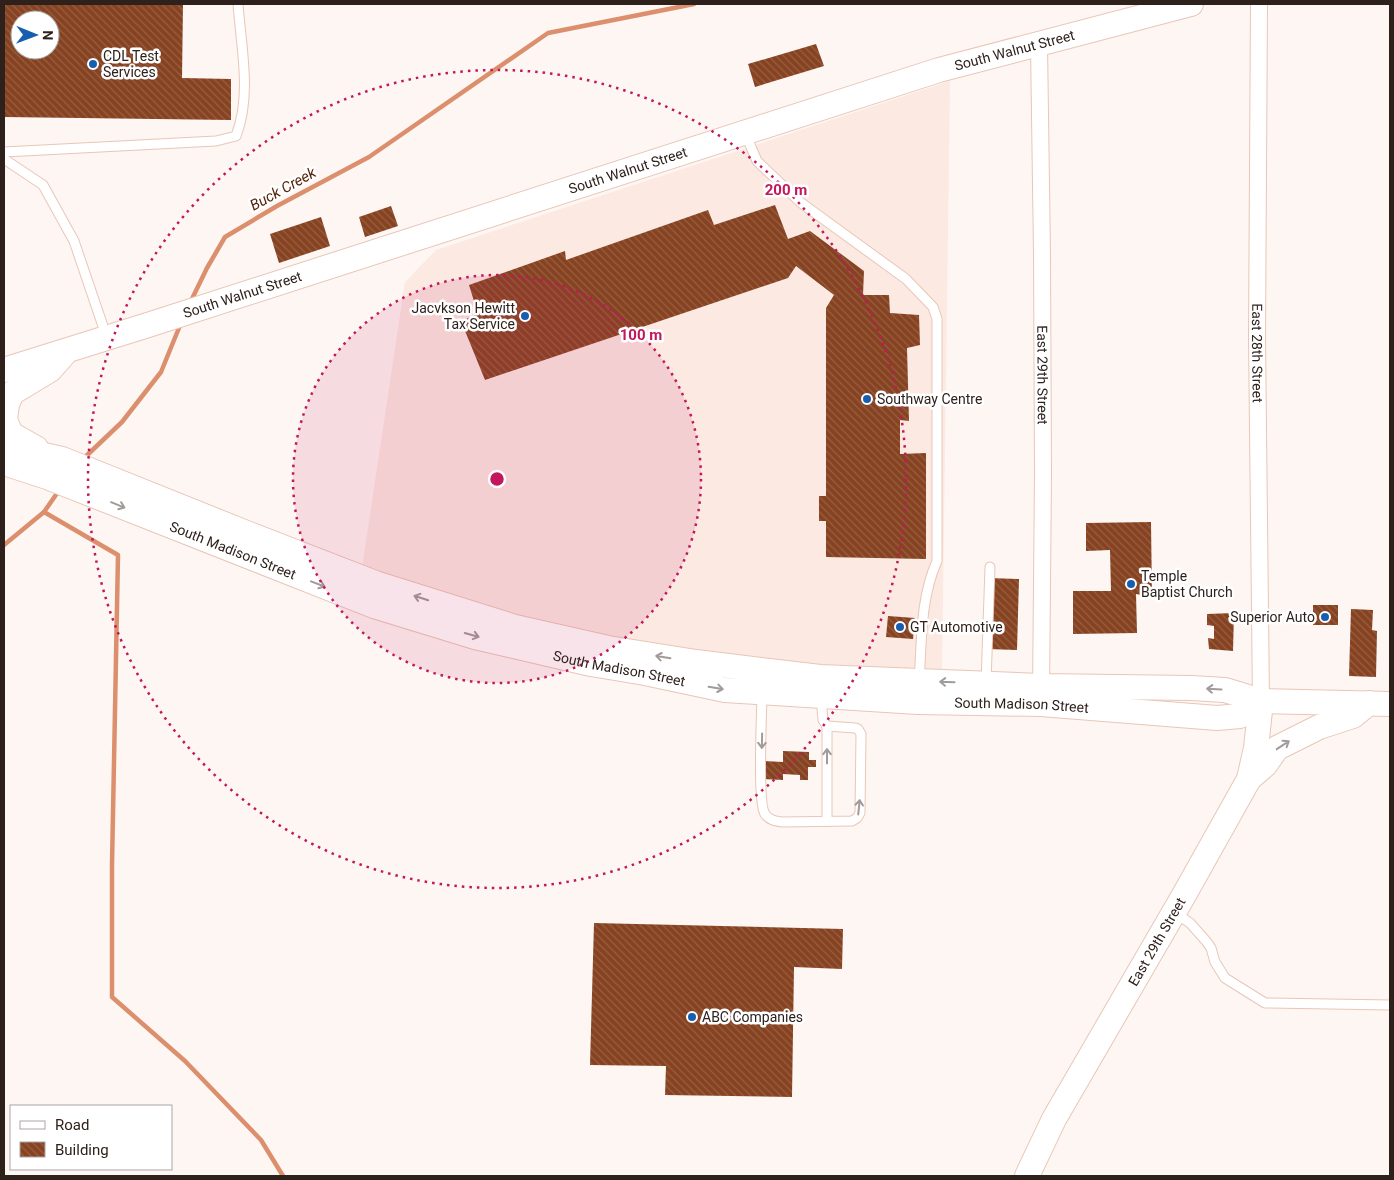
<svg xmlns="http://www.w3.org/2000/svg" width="1394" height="1180" font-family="Roboto,sans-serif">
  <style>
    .built { fill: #fbe9e2 }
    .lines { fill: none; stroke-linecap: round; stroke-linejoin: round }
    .stream { stroke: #dc8f6d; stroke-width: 4.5 }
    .building { fill: url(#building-back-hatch); fill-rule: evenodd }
    .lane-casing { stroke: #e9c6b7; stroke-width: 11 }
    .street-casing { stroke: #e9c6b7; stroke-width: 18 }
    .secondary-casing { stroke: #e9c6b7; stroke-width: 26 }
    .lane { stroke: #fff; stroke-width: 9 }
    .street { stroke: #fff; stroke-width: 16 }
    .secondary { stroke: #fff; stroke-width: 24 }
    .oneway { stroke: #a19b99 }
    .ring { fill: none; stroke: #c2185b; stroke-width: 2.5; stroke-dasharray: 2.5 5 }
    .poi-dot { fill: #175fae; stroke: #fff; stroke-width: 2 }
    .labels { text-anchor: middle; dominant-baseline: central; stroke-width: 5; stroke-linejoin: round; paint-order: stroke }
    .street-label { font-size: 14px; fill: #2e211c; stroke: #fff }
    .poi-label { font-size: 14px; fill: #2e211c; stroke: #fff; text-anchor: start }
    .water-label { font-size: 15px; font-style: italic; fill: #54230a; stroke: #fff }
    .centre { fill: #c2185b; stroke: #fff; stroke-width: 2.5 }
    .ring-label { font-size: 15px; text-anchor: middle; font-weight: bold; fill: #c2185b; stroke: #fff; stroke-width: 5; stroke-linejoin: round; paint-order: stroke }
  </style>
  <defs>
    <pattern id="building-back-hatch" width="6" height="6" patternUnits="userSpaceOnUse" patternTransform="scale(1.25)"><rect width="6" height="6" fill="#874220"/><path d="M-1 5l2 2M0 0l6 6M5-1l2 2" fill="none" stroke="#956047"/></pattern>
  </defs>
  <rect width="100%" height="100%" fill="#fdf6f3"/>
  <!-- built -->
  <polygon class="built" points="950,81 942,670 798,665 697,653 546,625 362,568 405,282 436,250"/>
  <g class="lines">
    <!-- stream -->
    <g class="stream">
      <polyline points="190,303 207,268 225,237 277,206 369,157 548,33 694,4"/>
      <polyline points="83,459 122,422 161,372 181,323"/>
      <polyline points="44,512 118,555 112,865 112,997 185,1061 261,1140 283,1176"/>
      <polyline points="4,545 44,512 60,489"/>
    </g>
  </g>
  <!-- building -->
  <g class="building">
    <path d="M4,4H183L182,78L231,79V120L4,117ZM20,20H50V50H20Z"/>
    <polygon points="816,44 824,66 755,87 748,64"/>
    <polygon points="775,205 788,239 810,231 864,271 863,295 889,295 890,313 919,315 920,345 907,348 909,421 900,420 900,454 926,453 926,559 826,557 826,521 819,521 819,496 826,496 826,308 834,295 796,266 788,278 485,380 461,321 478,314 469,285 565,251 566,260 708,210 714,225"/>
    <polygon points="391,206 398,226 365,237 359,217"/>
    <polygon points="321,217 330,246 279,263 270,234"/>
    <polygon points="1151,522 1152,597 1136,594 1137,633 1073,634 1073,591 1111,591 1110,550 1086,551 1086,523"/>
    <polygon points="989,578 1019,579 1017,650 987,649"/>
    <rect x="1313" y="605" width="25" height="20"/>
    <polygon points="1351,609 1373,610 1372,630 1377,631 1376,677 1349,676"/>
    <polygon points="1234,613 1233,651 1209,649 1208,638 1214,639 1214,626 1207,625 1207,614"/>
    <polygon points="888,616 915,618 913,639 886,637"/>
    <polygon points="783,751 809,752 809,760 816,760 816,767 808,767 808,780 800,780 800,775 783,774 783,780 763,779 764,761 783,762"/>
    <polygon points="594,923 843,929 842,969 794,967 792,1097 665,1095 666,1066 590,1065"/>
  </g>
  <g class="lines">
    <!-- lane casing -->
    <g class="lane-casing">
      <g id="lane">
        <path d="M745,133L757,161L800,202L906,279L933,307L937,319V561C920,599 922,641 919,681"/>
        <path d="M4,152L216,141L236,136C252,95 241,47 238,4"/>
        <polyline points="4,159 43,185 74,241 107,338"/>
        <polyline points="986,683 990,567"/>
        <path d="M762,692C762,711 757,803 765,814C769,820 775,821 782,822L852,821L857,818L860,813L861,734L858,729L855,728L827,726L823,720L821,697"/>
        <polyline points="827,726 827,821"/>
        <polyline points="1174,912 1190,923 1206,941 1211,948 1215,962 1225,978 1265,1003 1390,1005"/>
      </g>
    </g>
    <!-- street casing -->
    <g class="street-casing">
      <g id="street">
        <path id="s1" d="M1259,4L1257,337L1261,701"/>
        <path id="s2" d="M1039,45L1042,254L1043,474L1041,695"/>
      </g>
    </g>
    <!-- secondary casing -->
    <g class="secondary-casing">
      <g id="secondary">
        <path id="s3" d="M4,370L148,325L939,70L1191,4"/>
        <polyline points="4,446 62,459 249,534 378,584 515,627 608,648 696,662 820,677 1041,686 1191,688 1225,690 1261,701 1390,704"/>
        <polyline points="36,448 11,434 5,420 7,404 12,393 50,370 65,353"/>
        <path id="s4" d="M4,463L47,477L374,606L475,637L591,664L645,673L725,690L918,702L1041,704L1217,718L1240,716L1261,701"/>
        <polyline points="1250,778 1265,765 1277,748 1319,727 1353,716 1369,703"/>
        <path id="s5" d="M1027,1176L1054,1119L1184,895L1249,779L1256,748L1261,701"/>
      </g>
    </g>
    <!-- lane -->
    <use href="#lane" class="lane"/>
    <!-- street -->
    <use href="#street" class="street"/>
    <!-- secondary -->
    <use href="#secondary" class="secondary"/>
  </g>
  <!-- one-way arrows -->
  <defs><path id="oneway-shaft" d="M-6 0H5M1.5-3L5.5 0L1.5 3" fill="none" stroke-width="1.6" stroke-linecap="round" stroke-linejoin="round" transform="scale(1.25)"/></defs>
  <g class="oneway">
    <use href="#oneway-shaft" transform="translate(118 505) rotate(22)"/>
    <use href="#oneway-shaft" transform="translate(318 584) rotate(21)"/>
    <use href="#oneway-shaft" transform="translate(421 598) rotate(-162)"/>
    <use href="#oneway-shaft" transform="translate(472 635) rotate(16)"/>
    <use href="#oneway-shaft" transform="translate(663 657) rotate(-171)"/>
    <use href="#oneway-shaft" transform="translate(947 682) rotate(-178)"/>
    <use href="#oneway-shaft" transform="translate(716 688) rotate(9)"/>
    <use href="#oneway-shaft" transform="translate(1214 689) rotate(-177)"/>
    <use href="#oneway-shaft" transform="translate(762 741) rotate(91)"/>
    <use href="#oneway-shaft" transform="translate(1283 745) rotate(-33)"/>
    <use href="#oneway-shaft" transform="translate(827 756) rotate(-90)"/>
    <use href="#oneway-shaft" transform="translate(859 807) rotate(-84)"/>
  </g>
  <!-- distance rings -->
  <circle cx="497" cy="479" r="204" fill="#c2185b" fill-opacity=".12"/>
  <g class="ring">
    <circle cx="497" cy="479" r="204"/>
    <circle cx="497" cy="479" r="409"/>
  </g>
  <!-- markers -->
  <g class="poi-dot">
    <circle cx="93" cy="64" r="5"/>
    <circle cx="525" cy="316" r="5"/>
    <circle cx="867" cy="399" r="5"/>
    <circle cx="1131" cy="584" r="5"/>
    <circle cx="1325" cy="617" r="5"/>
    <circle cx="900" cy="627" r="5"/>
    <circle cx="692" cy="1017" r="5"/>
  </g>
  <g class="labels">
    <!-- street labels -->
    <g class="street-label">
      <text stroke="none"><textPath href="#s3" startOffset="1060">South Walnut Street</textPath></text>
      <text stroke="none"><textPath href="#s3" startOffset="655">South Walnut Street</textPath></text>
      <text stroke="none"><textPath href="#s3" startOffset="250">South Walnut Street</textPath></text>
      <text stroke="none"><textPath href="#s1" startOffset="349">East 28th Street</textPath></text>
      <text stroke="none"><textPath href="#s2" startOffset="330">East 29th Street</textPath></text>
      <text stroke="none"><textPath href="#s4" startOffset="245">South Madison Street</textPath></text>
      <text stroke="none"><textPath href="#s4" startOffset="650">South Madison Street</textPath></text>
      <text stroke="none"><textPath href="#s4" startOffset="1055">South Madison Street</textPath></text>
      <text stroke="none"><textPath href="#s5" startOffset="268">East 29th Street</textPath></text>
    </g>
    <!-- poi labels -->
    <g class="poi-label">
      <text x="103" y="56">CDL Test<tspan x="103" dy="16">Services</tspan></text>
      <text x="515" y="308" text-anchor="end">Jacvkson Hewitt<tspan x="515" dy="16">Tax Service</tspan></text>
      <text x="877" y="399">Southway Centre</text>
      <text x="1141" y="576">Temple<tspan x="1141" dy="16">Baptist Church</tspan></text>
      <text x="1315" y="617" text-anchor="end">Superior Auto</text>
      <text x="910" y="627">GT Automotive</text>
      <text x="702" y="1017">ABC Companies</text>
    </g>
    <!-- water labels -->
    <g class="water-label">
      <text transform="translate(283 189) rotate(-29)">Buck Creek</text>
    </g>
  </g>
  <circle cx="497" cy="479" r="8" class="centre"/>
  <g class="ring-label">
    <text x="786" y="195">200 m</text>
    <text x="641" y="340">100 m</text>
  </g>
  <!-- border -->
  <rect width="1394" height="1180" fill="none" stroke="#2e211c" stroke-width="10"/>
  <!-- legend -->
  <rect x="10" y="1105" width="162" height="65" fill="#ffffff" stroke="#aba6a4"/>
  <rect x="20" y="1121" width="25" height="8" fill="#ffffff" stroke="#aba6a4"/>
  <text x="55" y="1130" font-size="15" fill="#2e211c">Road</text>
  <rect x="20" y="1142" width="25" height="15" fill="url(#building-back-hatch)" stroke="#aba6a4"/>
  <text x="55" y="1155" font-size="15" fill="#2e211c">Building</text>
  <!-- north arrow -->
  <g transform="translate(35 35) rotate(91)"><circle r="24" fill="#ffffff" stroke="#aba6a4"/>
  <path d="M0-4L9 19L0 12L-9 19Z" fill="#175fae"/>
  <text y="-8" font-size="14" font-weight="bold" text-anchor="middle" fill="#2e211c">N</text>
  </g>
</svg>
